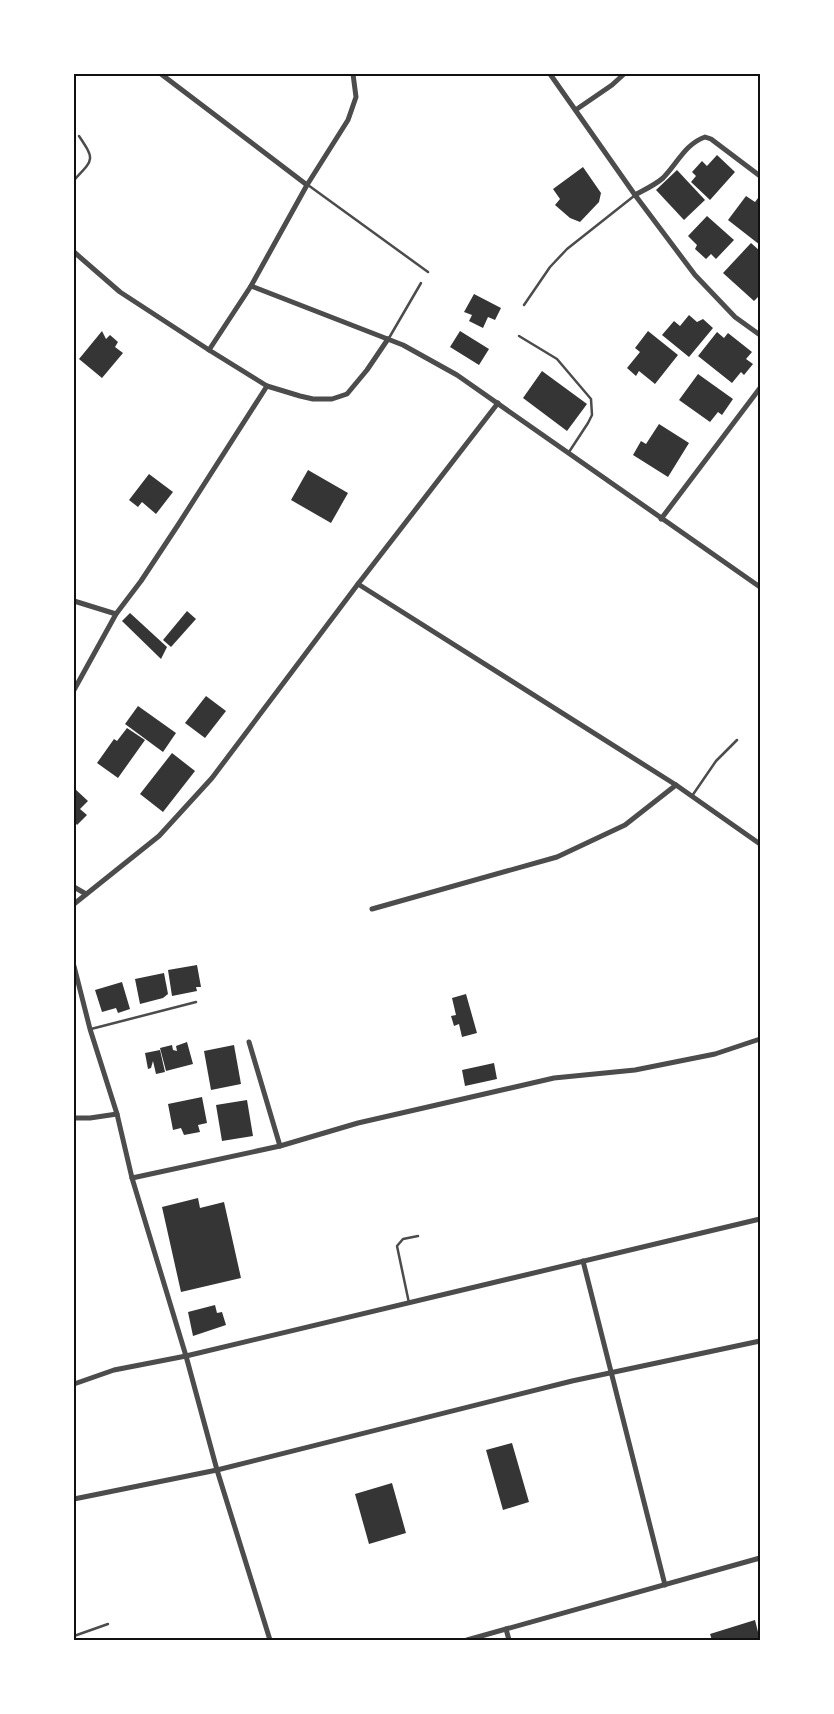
<svg xmlns="http://www.w3.org/2000/svg" width="834" height="1714" font-family="'Alegreya Sans',sans-serif">
  <style>
    .building { fill: #353535 }
    .lines { fill: none; stroke-linecap: round; stroke-linejoin: round }
    .service { stroke: #4c4c4c; stroke-width: 2.5 }
    .minor { stroke: #4c4c4c; stroke-width: 5 }
    .neatline { fill: none; stroke: #111; stroke-width: 2 }
  </style>
  <rect width="100%" height="100%" fill="#fff"/>
  <!-- building -->
  <g class="building">
    <polygon points="717,155 735,172 710,200 691,182 696,176 692,172 702,161 707,166"/>
    <polygon points="583,167 601,193 599,202 580,222 570,218 555,205 560,199 553,189"/>
    <polygon points="677,170 705,200 684,220 656,190"/>
    <polygon points="746,196 755,202 758,198 760,199 760,245 728,220"/>
    <polygon points="707,216 734,240 716,259 711,254 706,259 695,249 697,245 688,236"/>
    <polygon points="751,243 760,251 760,295 754,301 723,273"/>
    <polygon points="474,294 501,308 495,320 488,317 483,328 469,321 472,315 464,312"/>
    <polygon points="689,315 697,322 703,319 713,328 689,357 662,335 674,321 680,326"/>
    <polygon points="102,331 106,339 110,335 118,342 115,347 123,353 102,378 79,359"/>
    <polygon points="460,331 489,349 479,365 450,347"/>
    <polygon points="648,331 678,355 655,384 639,371 636,376 627,368 640,352 635,348"/>
    <polygon points="717,332 724,338 728,333 752,352 746,359 753,364 744,375 741,372 732,383 698,356"/>
    <polygon points="542,371 587,404 567,431 523,398"/>
    <polygon points="698,374 733,399 722,415 718,412 710,422 679,400"/>
    <polygon points="659,424 689,443 668,477 633,455 641,441 646,444"/>
    <polygon points="308,470 348,493 331,523 291,500"/>
    <polygon points="149,474 173,492 156,514 142,502 138,507 129,500"/>
    <polygon points="187,611 196,619 171,647 163,640"/>
    <polygon points="130,613 167,647 161,659 122,621"/>
    <polygon points="206,696 226,711 205,738 185,723"/>
    <polygon points="138,706 176,733 163,752 125,724"/>
    <polygon points="127,728 145,740 118,778 97,763 114,739 117,741"/>
    <polygon points="172,753 195,771 163,812 140,794"/>
    <polygon points="74,788 88,801 80,809 87,815 77,825 74,821"/>
    <polygon points="197,965 201,987 196,987 197,991 172,996 168,970"/>
    <polygon points="164,973 168,994 163,998 140,1004 135,979"/>
    <polygon points="122,982 130,1009 118,1013 116,1008 102,1012 95,990"/>
    <polygon points="466,994 477,1033 462,1037 459,1024 454,1026 451,1016 456,1015 452,998"/>
    <polygon points="187,1042 193,1064 166,1071 160,1048 172,1045 173,1050 177,1051 176,1046"/>
    <polygon points="234,1045 241,1084 211,1090 204,1051"/>
    <polygon points="160,1050 165,1072 156,1074 153,1061 151,1068 148,1069 145,1053"/>
    <polygon points="494,1063 497,1079 465,1086 462,1070"/>
    <polygon points="202,1097 207,1123 198,1125 200,1132 184,1135 181,1128 173,1130 168,1104"/>
    <polygon points="247,1100 253,1136 222,1141 216,1105"/>
    <polygon points="198,1198 200,1208 224,1202 241,1278 181,1292 162,1207"/>
    <polygon points="215,1305 217,1313 222,1312 226,1325 193,1336 188,1312"/>
    <polygon points="512,1443 529,1502 503,1510 486,1450"/>
    <polygon points="392,1483 406,1533 369,1544 355,1494"/>
    <polygon points="755,1620 760,1640 712,1640 710,1634"/>
  </g>
  <g class="lines">
    <!-- service -->
    <g class="service">
      <path d="M74,180C94,159 95,160 79,136"/>
      <polyline points="308,185 428,272"/>
      <polyline points="524,305 550,267 567,249 634,196"/>
      <polyline points="519,336 557,359 591,399 592,415 588,423 569,452"/>
      <polyline points="389,338 421,283"/>
      <polyline points="692,796 716,761 737,740"/>
      <polyline points="91,1029 196,1002"/>
      <polyline points="409,1303 397,1246 403,1239 418,1236"/>
      <polyline points="74,1636 108,1624"/>
    </g>
    <!-- minor -->
    <g class="minor">
      <polyline points="161,74 307,185"/>
      <polyline points="550,74 635,195 695,275 735,317 760,335"/>
      <polyline points="577,109 612,85 624,74"/>
      <path d="M635,195C644,190 655,185 663,178C677,164 685,144 705,137L711,139L760,176"/>
      <polyline points="74,252 120,292 209,350 267,386 300,396 313,399 332,399 347,394 367,370 388,339"/>
      <polyline points="251,286 403,345 457,375 760,587"/>
      <polyline points="209,350 251,286 307,185 348,120 356,97 353,74"/>
      <polyline points="661,519 760,388"/>
      <polyline points="358,584 676,785 760,844"/>
      <polyline points="74,601 116,614"/>
      <polyline points="74,690 116,614 141,581 178,525 267,386"/>
      <polyline points="74,887 86,894"/>
      <polyline points="74,904 159,836 212,778 358,584 498,403"/>
      <polyline points="372,909 557,857 625,825 676,785"/>
      <polyline points="74,966 90,1029 117,1114 132,1178 186,1356 217,1470 270,1640"/>
      <polyline points="249,1042 280,1146"/>
      <polyline points="74,1118 90,1118 117,1114"/>
      <polyline points="132,1178 280,1146 358,1123 554,1078 635,1070 715,1054 760,1039"/>
      <polyline points="583,1261 665,1585"/>
      <polyline points="74,1384 114,1370 186,1356 760,1219"/>
      <polyline points="74,1499 217,1470 572,1381 760,1341"/>
      <polyline points="506,1629 509,1640"/>
      <polyline points="467,1640 760,1558"/>
    </g>
  </g>
  <!-- border -->
  <rect width="834" height="1714" fill="none" stroke="#ffffff" stroke-width="150"/>
  <rect x="75" y="75" width="684" height="1564" class="neatline"/>
</svg>
